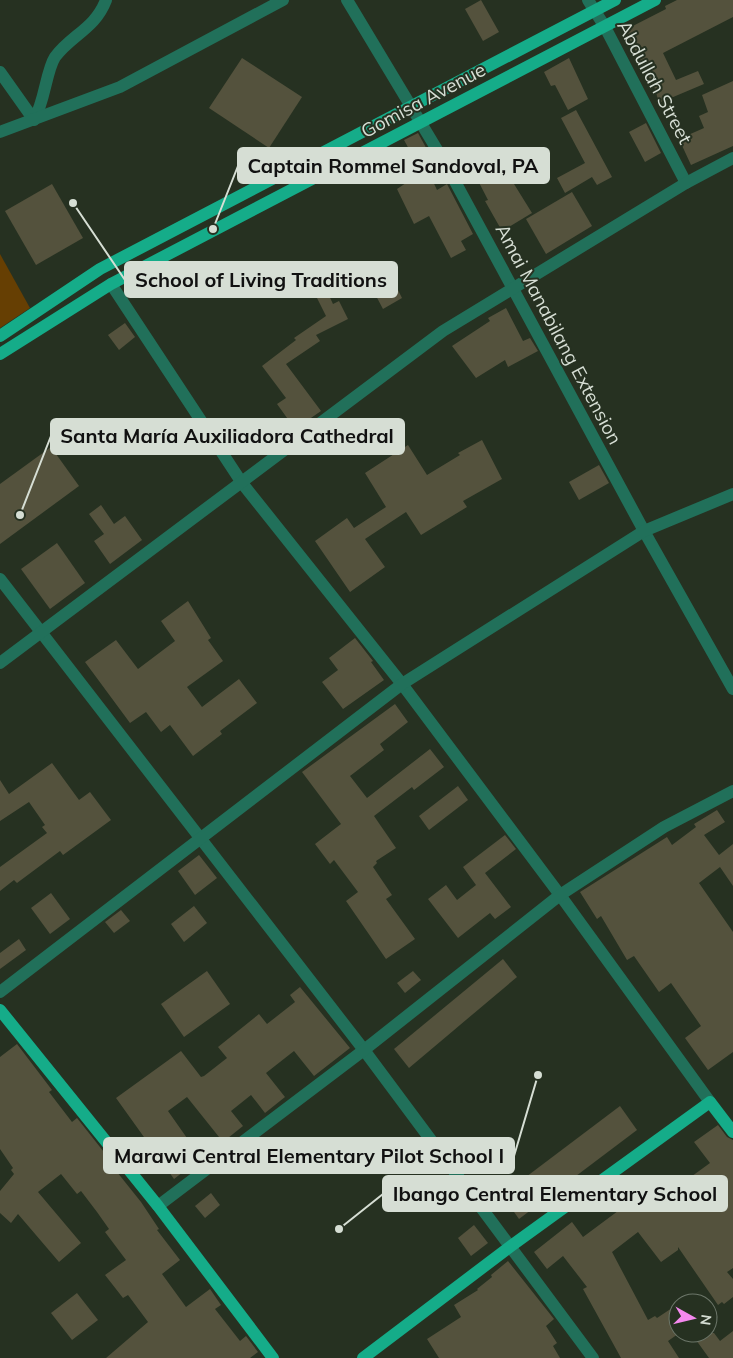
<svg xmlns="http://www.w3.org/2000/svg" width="733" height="1358" font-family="Mulish,sans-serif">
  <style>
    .green { fill: #663f03 }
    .building { fill: #54523d }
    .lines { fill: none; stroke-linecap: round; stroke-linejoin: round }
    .minor { stroke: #21705a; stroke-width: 12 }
    .major { stroke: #15ac89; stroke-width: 12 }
    .labels { text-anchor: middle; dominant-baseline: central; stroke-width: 4; stroke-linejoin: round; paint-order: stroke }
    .street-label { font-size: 19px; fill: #d6ded4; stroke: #263121 }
    .leader { fill: none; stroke: #d6ded4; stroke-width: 2 }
    .callout-dot { fill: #d6ded4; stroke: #263121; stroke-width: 2 }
    .callout { fill: #d6ded4; stroke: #d6ded4; stroke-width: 2 }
    .callout-label { font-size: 20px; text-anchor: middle; font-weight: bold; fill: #111 }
  </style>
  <rect width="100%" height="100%" fill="#263121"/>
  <!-- green -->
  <polygon class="green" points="0,254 30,308 0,328"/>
  <!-- building -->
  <g class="building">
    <polygon points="481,0 499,32 483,41 465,9"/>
    <polygon points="677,0 733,0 733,17 663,53 676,80 698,71 704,84 659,103 655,89 625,30 666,9 665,6"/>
    <polygon points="242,58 302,97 269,148 209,108"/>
    <polygon points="569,58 588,99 568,110 555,85 551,86 544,72"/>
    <polygon points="733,81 733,146 691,165 679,139 704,128 699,116 708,112 702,95"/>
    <polygon points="576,110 612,177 597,185 592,177 565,193 557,178 585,163 561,118"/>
    <polygon points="646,123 661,153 645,162 629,132"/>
    <polygon points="418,133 430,155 416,162 404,140"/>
    <polygon points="505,147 522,179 514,184 532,213 502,231 485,201 488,200 472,169 494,158 492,155"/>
    <polygon points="427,169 437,190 447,184 473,234 461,241 466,250 451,258 429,216 414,224 397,189"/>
    <polygon points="52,184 83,238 36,265 5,211"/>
    <polygon points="572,192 592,226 546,254 526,219"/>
    <polygon points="315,266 333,304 339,301 348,319 316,335 320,341 286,364 321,411 295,429 277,404 286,398 262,366 296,340 294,338 326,316 315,294 311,296 301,273"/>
    <polygon points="395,284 402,298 383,309 375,294"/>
    <polygon points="506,308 523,341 530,338 538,351 508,367 505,360 476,378 452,346 490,321 488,318"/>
    <polygon points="125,323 135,337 119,350 108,335"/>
    <polygon points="482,440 502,479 463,501 467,507 421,535 406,512 365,539 385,567 350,592 315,541 347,518 354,528 386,507 365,473 408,445 427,475 460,455 458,453"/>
    <polygon points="51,447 79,486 0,544 0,484"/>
    <polygon points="599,465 609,483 579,500 569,482"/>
    <polygon points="101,505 114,524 125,516 142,540 110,564 94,541 104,534 89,514"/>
    <polygon points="57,543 85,583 50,609 21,569"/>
    <polygon points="188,601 211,638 208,640 223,661 187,687 202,707 239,679 257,703 220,731 222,734 193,756 170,725 161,732 146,712 130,723 85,662 116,640 138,669 175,641 161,621"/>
    <polygon points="355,638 373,661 371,662 384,680 343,709 322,682 338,670 329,658"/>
    <polygon points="395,704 408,722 380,744 384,750 350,776 367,798 430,749 444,767 414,790 412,787 374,816 396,848 376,861 377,863 373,867 392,895 386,899 415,939 386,959 346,901 358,892 334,860 330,864 315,844 341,824 302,772"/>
    <polygon points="52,763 79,800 90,792 111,820 63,855 60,851 17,883 14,880 0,891 0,867 47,833 42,827 45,825 29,802 0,821 0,780 9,794"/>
    <polygon points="458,786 468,800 429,830 419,816"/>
    <polygon points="717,810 725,822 704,835 719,855 733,844 733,886 720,867 699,883 733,932 733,1052 708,1070 685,1038 701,1026 671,983 659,992 634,956 627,960 601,916 597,919 580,892 667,837 672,845 696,827 694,824"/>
    <polygon points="505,835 516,849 485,873 511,907 495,919 490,913 458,938 428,899 446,885 457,900 476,885 463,867"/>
    <polygon points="199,855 217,878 195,895 178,871"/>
    <polygon points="51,893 70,919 50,934 31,908"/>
    <polygon points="194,906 207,923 184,942 171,924"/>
    <polygon points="121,910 130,921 114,933 105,922"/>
    <polygon points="19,939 26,950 0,969 0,953"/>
    <polygon points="503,959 517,977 409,1068 394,1049"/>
    <polygon points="207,971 230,1004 184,1037 161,1004"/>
    <polygon points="413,971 421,980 405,993 397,983"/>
    <polygon points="300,987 350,1048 314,1076 294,1051 266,1073 285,1097 265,1113 251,1095 231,1111 243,1126 223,1142 187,1097 168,1111 201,1158 174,1179 116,1098 181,1051 201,1077 204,1076 227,1058 218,1047 259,1014 267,1024 295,1002 290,995"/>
    <polygon points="17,1044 52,1090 49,1092 72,1122 77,1118 115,1166 113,1167 141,1202 159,1229 157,1230 180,1260 162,1274 186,1307 210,1289 221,1305 215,1309 240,1341 246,1336 258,1352 250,1358 106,1358 148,1322 128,1295 123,1298 105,1275 126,1260 105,1232 109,1229 97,1212 81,1191 77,1194 61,1174 38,1192 81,1243 59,1262 18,1214 11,1223 0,1213 0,1191 14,1174 11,1170 13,1168 0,1149 0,1057"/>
    <polygon points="620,1106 637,1130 519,1219 502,1195"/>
    <polygon points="718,1125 727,1137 733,1140 733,1268 727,1272 733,1279 733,1297 724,1304 722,1302 718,1305 678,1247 678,1250 661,1262 638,1232 612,1252 648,1320 655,1316 657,1318 678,1304 678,1334 668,1341 679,1358 621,1358 583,1289 587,1287 563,1256 547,1269 534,1252 572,1222 583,1237 622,1208 619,1204 638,1191 650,1208 689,1181 688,1179 710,1163 694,1142"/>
    <polygon points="211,1193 220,1205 205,1218 195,1206"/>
    <polygon points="474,1225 488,1243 471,1256 458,1238"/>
    <polygon points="508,1261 554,1319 546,1326 557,1343 553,1346 560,1358 439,1358 427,1339 461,1317 454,1305 478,1290 477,1289 492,1277 491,1275"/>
    <polygon points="77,1293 98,1320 72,1340 51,1313"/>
    <polygon points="733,1331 733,1358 709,1358 691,1333 714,1333 720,1341"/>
  </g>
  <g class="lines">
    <!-- minor -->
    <g class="minor">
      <polyline points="347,0 445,163 644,531 733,689"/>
      <polyline points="588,0 605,27 686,183"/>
      <path d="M0,72L34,120C45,101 46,71 55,57C71,35 95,29 106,0"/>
      <polyline points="0,132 120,87 283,0"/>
      <polyline points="111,284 242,483 402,684 560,895 710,1102"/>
      <polyline points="0,579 364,1050 593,1358"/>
      <polyline points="0,663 443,331 686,183 733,158"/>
      <polyline points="0,992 402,684 644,531 733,494"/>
      <polyline points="158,1206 364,1050 560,895 664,827 733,791"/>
    </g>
    <!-- major -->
    <g class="major">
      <polyline points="0,336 100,269 615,0"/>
      <polyline points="0,354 111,284 655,0"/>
      <polyline points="0,1010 158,1206 273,1358"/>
      <polyline points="363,1358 511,1246 710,1102 733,1132"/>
    </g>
  </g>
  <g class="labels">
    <!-- street labels -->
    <g class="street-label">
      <text transform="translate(655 82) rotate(62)">Abdullah Street</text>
      <text transform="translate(423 100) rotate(-28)">Gomisa Avenue</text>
      <text transform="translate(559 334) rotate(62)">Amai Manabilang Extension</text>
    </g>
  </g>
  <!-- callouts -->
  <path class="leader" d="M213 229L238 166M73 203L125 280M20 515L51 436M538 1075L514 1156M339 1229L383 1194"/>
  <g class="callout-dot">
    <circle cx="213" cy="229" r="5"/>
    <circle cx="73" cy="203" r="5"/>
    <circle cx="20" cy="515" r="5"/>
    <circle cx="538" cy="1075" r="5"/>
    <circle cx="339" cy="1229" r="5"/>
  </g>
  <g class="callout">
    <rect x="238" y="148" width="311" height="35" rx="5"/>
    <rect x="125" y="262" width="272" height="35" rx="5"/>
    <rect x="51" y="419" width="353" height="35" rx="5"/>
    <rect x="104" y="1138" width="410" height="35" rx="5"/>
    <rect x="383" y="1176" width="344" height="35" rx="5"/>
  </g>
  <g class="callout-label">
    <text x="393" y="173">Captain Rommel Sandoval, PA</text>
    <text x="261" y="287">School of Living Traditions</text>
    <text x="227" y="443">Santa María Auxiliadora Cathedral</text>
    <text x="309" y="1163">Marawi Central Elementary Pilot School I</text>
    <text x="555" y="1201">Ibango Central Elementary School</text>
  </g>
  <!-- north arrow -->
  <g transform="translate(693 1318) rotate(98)"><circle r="24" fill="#263121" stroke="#6c7669"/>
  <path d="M0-4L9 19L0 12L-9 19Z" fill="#f589ef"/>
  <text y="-8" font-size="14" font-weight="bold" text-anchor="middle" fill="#d6ded4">N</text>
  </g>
</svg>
